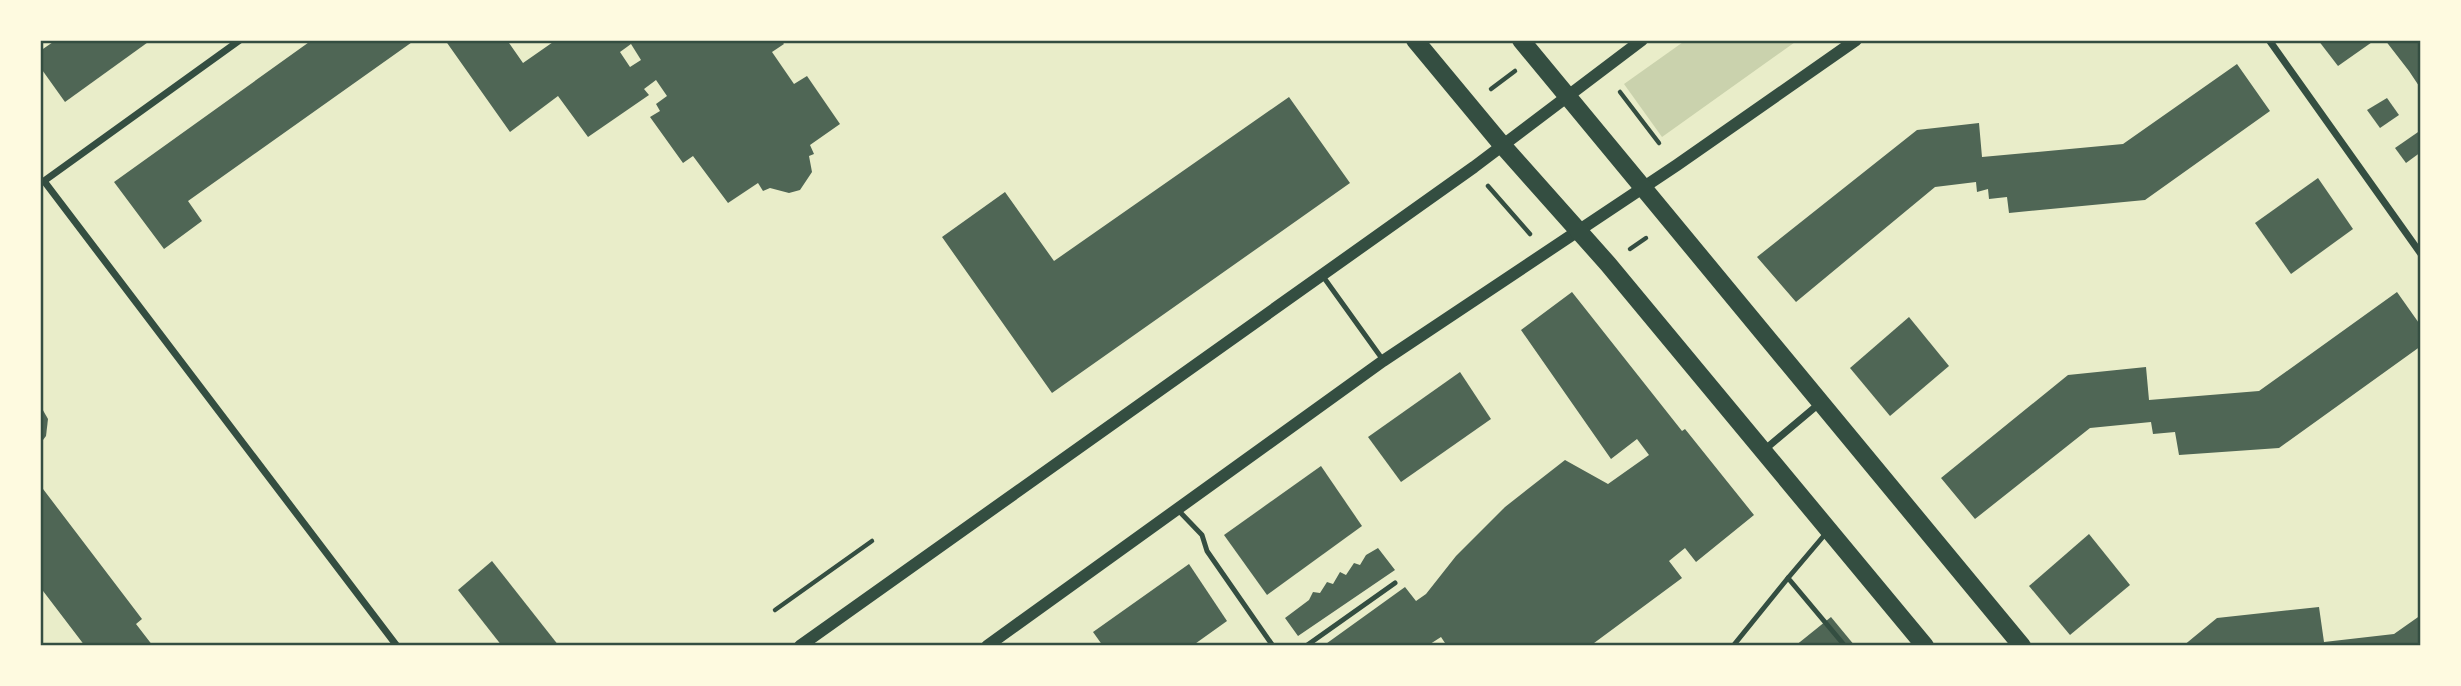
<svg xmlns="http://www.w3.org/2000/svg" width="2461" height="686" font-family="Lato,sans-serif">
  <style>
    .green { fill: #cad2ad }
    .building { fill: #4f6655; fill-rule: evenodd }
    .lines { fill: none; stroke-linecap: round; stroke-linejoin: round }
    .path { stroke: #344e41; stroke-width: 4.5 }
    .service { stroke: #344e41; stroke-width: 5 }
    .minor { stroke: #344e41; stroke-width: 7 }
    .tertiary { stroke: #344e41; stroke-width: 12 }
    .primary { stroke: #344e41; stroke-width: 18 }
    .neatline { fill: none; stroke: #344e41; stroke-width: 2.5 }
  </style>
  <rect width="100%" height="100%" fill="#e9edc9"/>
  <!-- green -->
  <polygon class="green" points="1686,40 1798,40 1662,137 1624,84"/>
  <!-- building -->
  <g class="building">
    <polygon points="56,40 151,40 65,102 40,67 40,51"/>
    <polygon points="312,40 415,40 188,201 202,221 164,249 114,182"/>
    <path d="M445,40H507L523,63L556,40H781L784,44L772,52L794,84L807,76L840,124L810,145L814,154L809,156L812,172L800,190L789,193L770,188L763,191L758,183L728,203L693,156L683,163L650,117L660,111L656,104L667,96L656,80L644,89L649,95L588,137L558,96L510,132ZM631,44L641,60L630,67L620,52Z"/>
    <polygon points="2318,40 2375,40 2338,66"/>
    <polygon points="2385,40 2421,40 2421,89 2409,71"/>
    <polygon points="2237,64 2270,111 2145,200 2009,213 2007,197 1989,199 1988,189 1977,192 1976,182 1935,187 1796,302 1757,257 1917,130 1979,123 1982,157 2123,144"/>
    <polygon points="1289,97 1350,183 1052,393 942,237 1005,192 1054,261"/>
    <polygon points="2387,98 2399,115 2380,128 2367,110"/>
    <polygon points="2421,130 2421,152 2406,163 2395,148"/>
    <polygon points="2318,178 2353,229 2291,274 2255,223"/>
    <polygon points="1572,292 1682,431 1685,429 1754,515 1696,562 1685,548 1669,561 1682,578 1590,646 1447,646 1441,637 1427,646 1323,646 1405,587 1416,601 1426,594 1456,556 1505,507 1565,460 1608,484 1649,455 1637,439 1611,459 1521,330"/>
    <polygon points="2397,292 2421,326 2421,346 2279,448 2179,455 2175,432 2153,434 2151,422 2090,428 1975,519 1941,478 2068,375 2146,367 2149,400 2259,391"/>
    <polygon points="1909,317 1949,366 1890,416 1850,368"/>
    <polygon points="1460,372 1491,419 1401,482 1368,437"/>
    <polygon points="40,405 48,419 46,436 40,444"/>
    <polygon points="1321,466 1362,526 1267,595 1224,535"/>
    <polygon points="40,485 142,619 136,624 153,646 85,646 40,587"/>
    <polygon points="2089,534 2130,585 2070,635 2029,586"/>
    <polygon points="1378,548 1395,570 1298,636 1285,618 1309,600 1313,592 1320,593 1327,582 1333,584 1340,572 1346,575 1354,563 1360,565 1366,555"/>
    <polygon points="492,561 559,646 502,646 458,590"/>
    <polygon points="1189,564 1227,621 1192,646 1103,646 1093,632"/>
    <polygon points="2319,607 2324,642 2394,634 2421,615 2421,646 2183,646 2217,618"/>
    <polygon points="1831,617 1855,646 1795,646"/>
  </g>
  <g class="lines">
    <!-- path -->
    <g class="path">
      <polyline points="1491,89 1515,71"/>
      <polyline points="1620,92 1659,143"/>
      <polyline points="1488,186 1530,234"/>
      <polyline points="1630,249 1646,238"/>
      <polyline points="775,610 872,541"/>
    </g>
    <!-- service -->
    <g class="service">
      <polyline points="1322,275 1383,360"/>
      <polyline points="1178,510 1202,535 1207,551 1273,646"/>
      <polyline points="1827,532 1788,578 1845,646"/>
      <polyline points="1306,646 1395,583"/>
      <polyline points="1733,646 1788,578"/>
    </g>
    <!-- minor -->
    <g class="minor">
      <polyline points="240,40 44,181 397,646"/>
      <polyline points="2269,40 2421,254"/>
      <polyline points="1763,451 1820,403"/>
    </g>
    <!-- tertiary -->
    <g class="tertiary">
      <polyline points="800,646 1474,167 1642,40"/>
      <polyline points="987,646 1383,361 1677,165 1856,40"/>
    </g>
    <!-- primary -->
    <g class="primary">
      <polyline points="1415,40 1503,146 1608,264 1925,646"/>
      <polyline points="1521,40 2022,646"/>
    </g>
  </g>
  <!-- border -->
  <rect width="2461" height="686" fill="none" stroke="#fefae0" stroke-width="84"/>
  <rect x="42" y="42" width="2377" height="602" class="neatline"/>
</svg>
